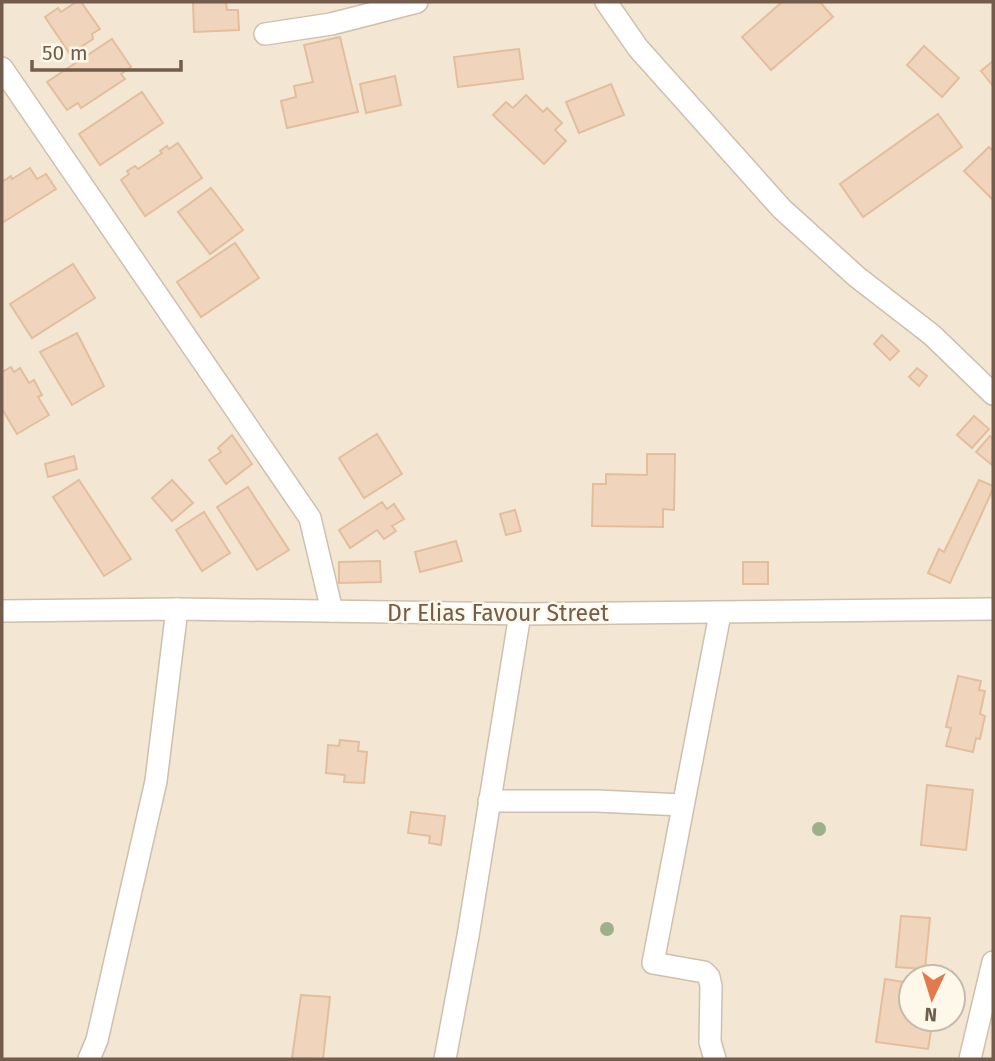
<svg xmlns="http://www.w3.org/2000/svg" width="995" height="1061" font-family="'Fira Sans',sans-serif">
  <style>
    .residential { fill: #f3e7d3; fill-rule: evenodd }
    .building { fill: #f0d5bc; stroke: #e2be9e; stroke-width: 2 }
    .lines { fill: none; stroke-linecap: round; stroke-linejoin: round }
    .minor-casing { stroke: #cebfae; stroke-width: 24 }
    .minor { stroke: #fff; stroke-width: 21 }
    .tree { fill: #9cb08b }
    .labels { text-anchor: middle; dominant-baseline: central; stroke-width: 5; stroke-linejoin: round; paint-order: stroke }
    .street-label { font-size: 23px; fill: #735c4b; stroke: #fef8ea }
  </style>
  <rect width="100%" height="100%" fill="#fbf4e4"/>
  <!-- residential -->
  <path class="residential" d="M2,2H993V1059H2ZM911,977H953V1019H911Z"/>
  <!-- building -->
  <g class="building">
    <polygon points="76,2 81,2 100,29 92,34 93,39 70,54 45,17 58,8 61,12"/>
    <polygon points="193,2 226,2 227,10 238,10 239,30 194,32"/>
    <polygon points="782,2 820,2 833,17 771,70 742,37"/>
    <polygon points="340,37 358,112 287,128 281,101 296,97 294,86 313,82 304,45"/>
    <polygon points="112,39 131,67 121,74 125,79 81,108 78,103 67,110 47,82"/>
    <polygon points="924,46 959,78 942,97 907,65"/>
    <polygon points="519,49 523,79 458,87 454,57"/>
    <polygon points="993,61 993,86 981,71"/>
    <polygon points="395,76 401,105 366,113 360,84"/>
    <polygon points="611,84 624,115 579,133 566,102"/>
    <polygon points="142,92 163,123 100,165 79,134"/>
    <polygon points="526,95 543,112 547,108 562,123 555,130 566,141 544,164 493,115 506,102 513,108"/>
    <polygon points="938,114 962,147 863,217 840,184"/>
    <polygon points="178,143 202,178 145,216 121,180 129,174 127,171 135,166 138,169 162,153 160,151 167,146 169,149"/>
    <polygon points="989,147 993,151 993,200 964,171"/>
    <polygon points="30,168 37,179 46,174 56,189 2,223 2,182 11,176 12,179"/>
    <polygon points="211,188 243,230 210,254 178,212"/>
    <polygon points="235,243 259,278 201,317 177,282"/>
    <polygon points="73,264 95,298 32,338 10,304"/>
    <polygon points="77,333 104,386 72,405 40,352"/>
    <polygon points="882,335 899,351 890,360 874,344"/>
    <polygon points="11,367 14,372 20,368 29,383 34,380 42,395 38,397 49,415 17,434 2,409 2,372"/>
    <polygon points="917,368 927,376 919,386 909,377"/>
    <polygon points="974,416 989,429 972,448 957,435"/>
    <polygon points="377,434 402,474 364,498 339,458"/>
    <polygon points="232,435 252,464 226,484 209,460 221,452 218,448"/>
    <polygon points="990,436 993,438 992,465 976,452"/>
    <polygon points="647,454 675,454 674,510 663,509 663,527 592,526 593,484 606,484 606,474 647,475"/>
    <polygon points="74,456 77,469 48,477 45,464"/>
    <polygon points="79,480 131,559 104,576 53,497"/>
    <polygon points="172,480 193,503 172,521 152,498"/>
    <polygon points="979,480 993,486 993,489 950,583 928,573 939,549 944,552"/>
    <polygon points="248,487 289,550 257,570 217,507"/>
    <polygon points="382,502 387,509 394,504 404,519 392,526 396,531 384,539 377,530 350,548 339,530"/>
    <polygon points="515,510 521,531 506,535 500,514"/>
    <polygon points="204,512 230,553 202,571 176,530"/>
    <polygon points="456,541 462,561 420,572 415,552"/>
    <polygon points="380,561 381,582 339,583 339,562"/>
    <rect x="743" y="562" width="25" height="22"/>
    <polygon points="958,676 981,681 979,690 985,691 980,714 985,716 980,739 976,738 973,752 946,746 951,728 946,727"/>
    <polygon points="340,740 359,742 358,751 367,752 364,783 344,782 345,775 326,773 328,745 339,746"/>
    <polygon points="927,785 973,790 966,850 921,845"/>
    <polygon points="411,812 445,816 441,845 429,843 430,836 408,833"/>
    <polygon points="901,916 930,918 925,969 896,967"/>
    <polygon points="885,979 911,983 911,1019 933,1019 928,1049 876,1042"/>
    <polygon points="301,995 330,997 323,1059 292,1058"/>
  </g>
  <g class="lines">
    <!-- minor casing -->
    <g class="minor-casing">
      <g id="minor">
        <polyline points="606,2 638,48 782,209 857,277 932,335 993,394"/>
        <polyline points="265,34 331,24 417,2"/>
        <polyline points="2,68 310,518 332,611"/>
        <polyline points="2,611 177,609 520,614 993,609"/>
        <polyline points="489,801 597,801 682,805"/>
        <polyline points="89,1059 97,1040 156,781 177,609"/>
        <polyline points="445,1059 468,936 520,614"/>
        <polyline points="715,1059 710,1042 711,986 709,977 704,972 653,963 720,614"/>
        <polyline points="970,1059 993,962"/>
      </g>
    </g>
    <!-- minor -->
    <use href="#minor" class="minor"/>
  </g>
  <!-- trees -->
  <g class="tree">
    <circle cx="819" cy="829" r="7"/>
    <circle cx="607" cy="929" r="7"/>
  </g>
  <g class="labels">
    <!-- street labels -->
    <g class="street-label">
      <text x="498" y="613">Dr Elias Favour Street</text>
    </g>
  </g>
  <!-- border -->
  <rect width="995" height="1061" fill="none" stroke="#735c4b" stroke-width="7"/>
  <!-- north arrow -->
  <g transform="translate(932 998) rotate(184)"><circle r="33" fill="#fef8ea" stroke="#c6baaa" stroke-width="2"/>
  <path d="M0-5L12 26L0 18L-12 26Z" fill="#e17b4d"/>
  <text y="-10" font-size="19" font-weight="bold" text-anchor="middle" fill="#735c4b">N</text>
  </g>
  <!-- scale -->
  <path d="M32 60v10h149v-10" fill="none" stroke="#735c4b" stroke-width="3.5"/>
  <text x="42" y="60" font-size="21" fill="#735c4b" stroke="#fef8ea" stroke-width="5" paint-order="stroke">50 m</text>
</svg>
